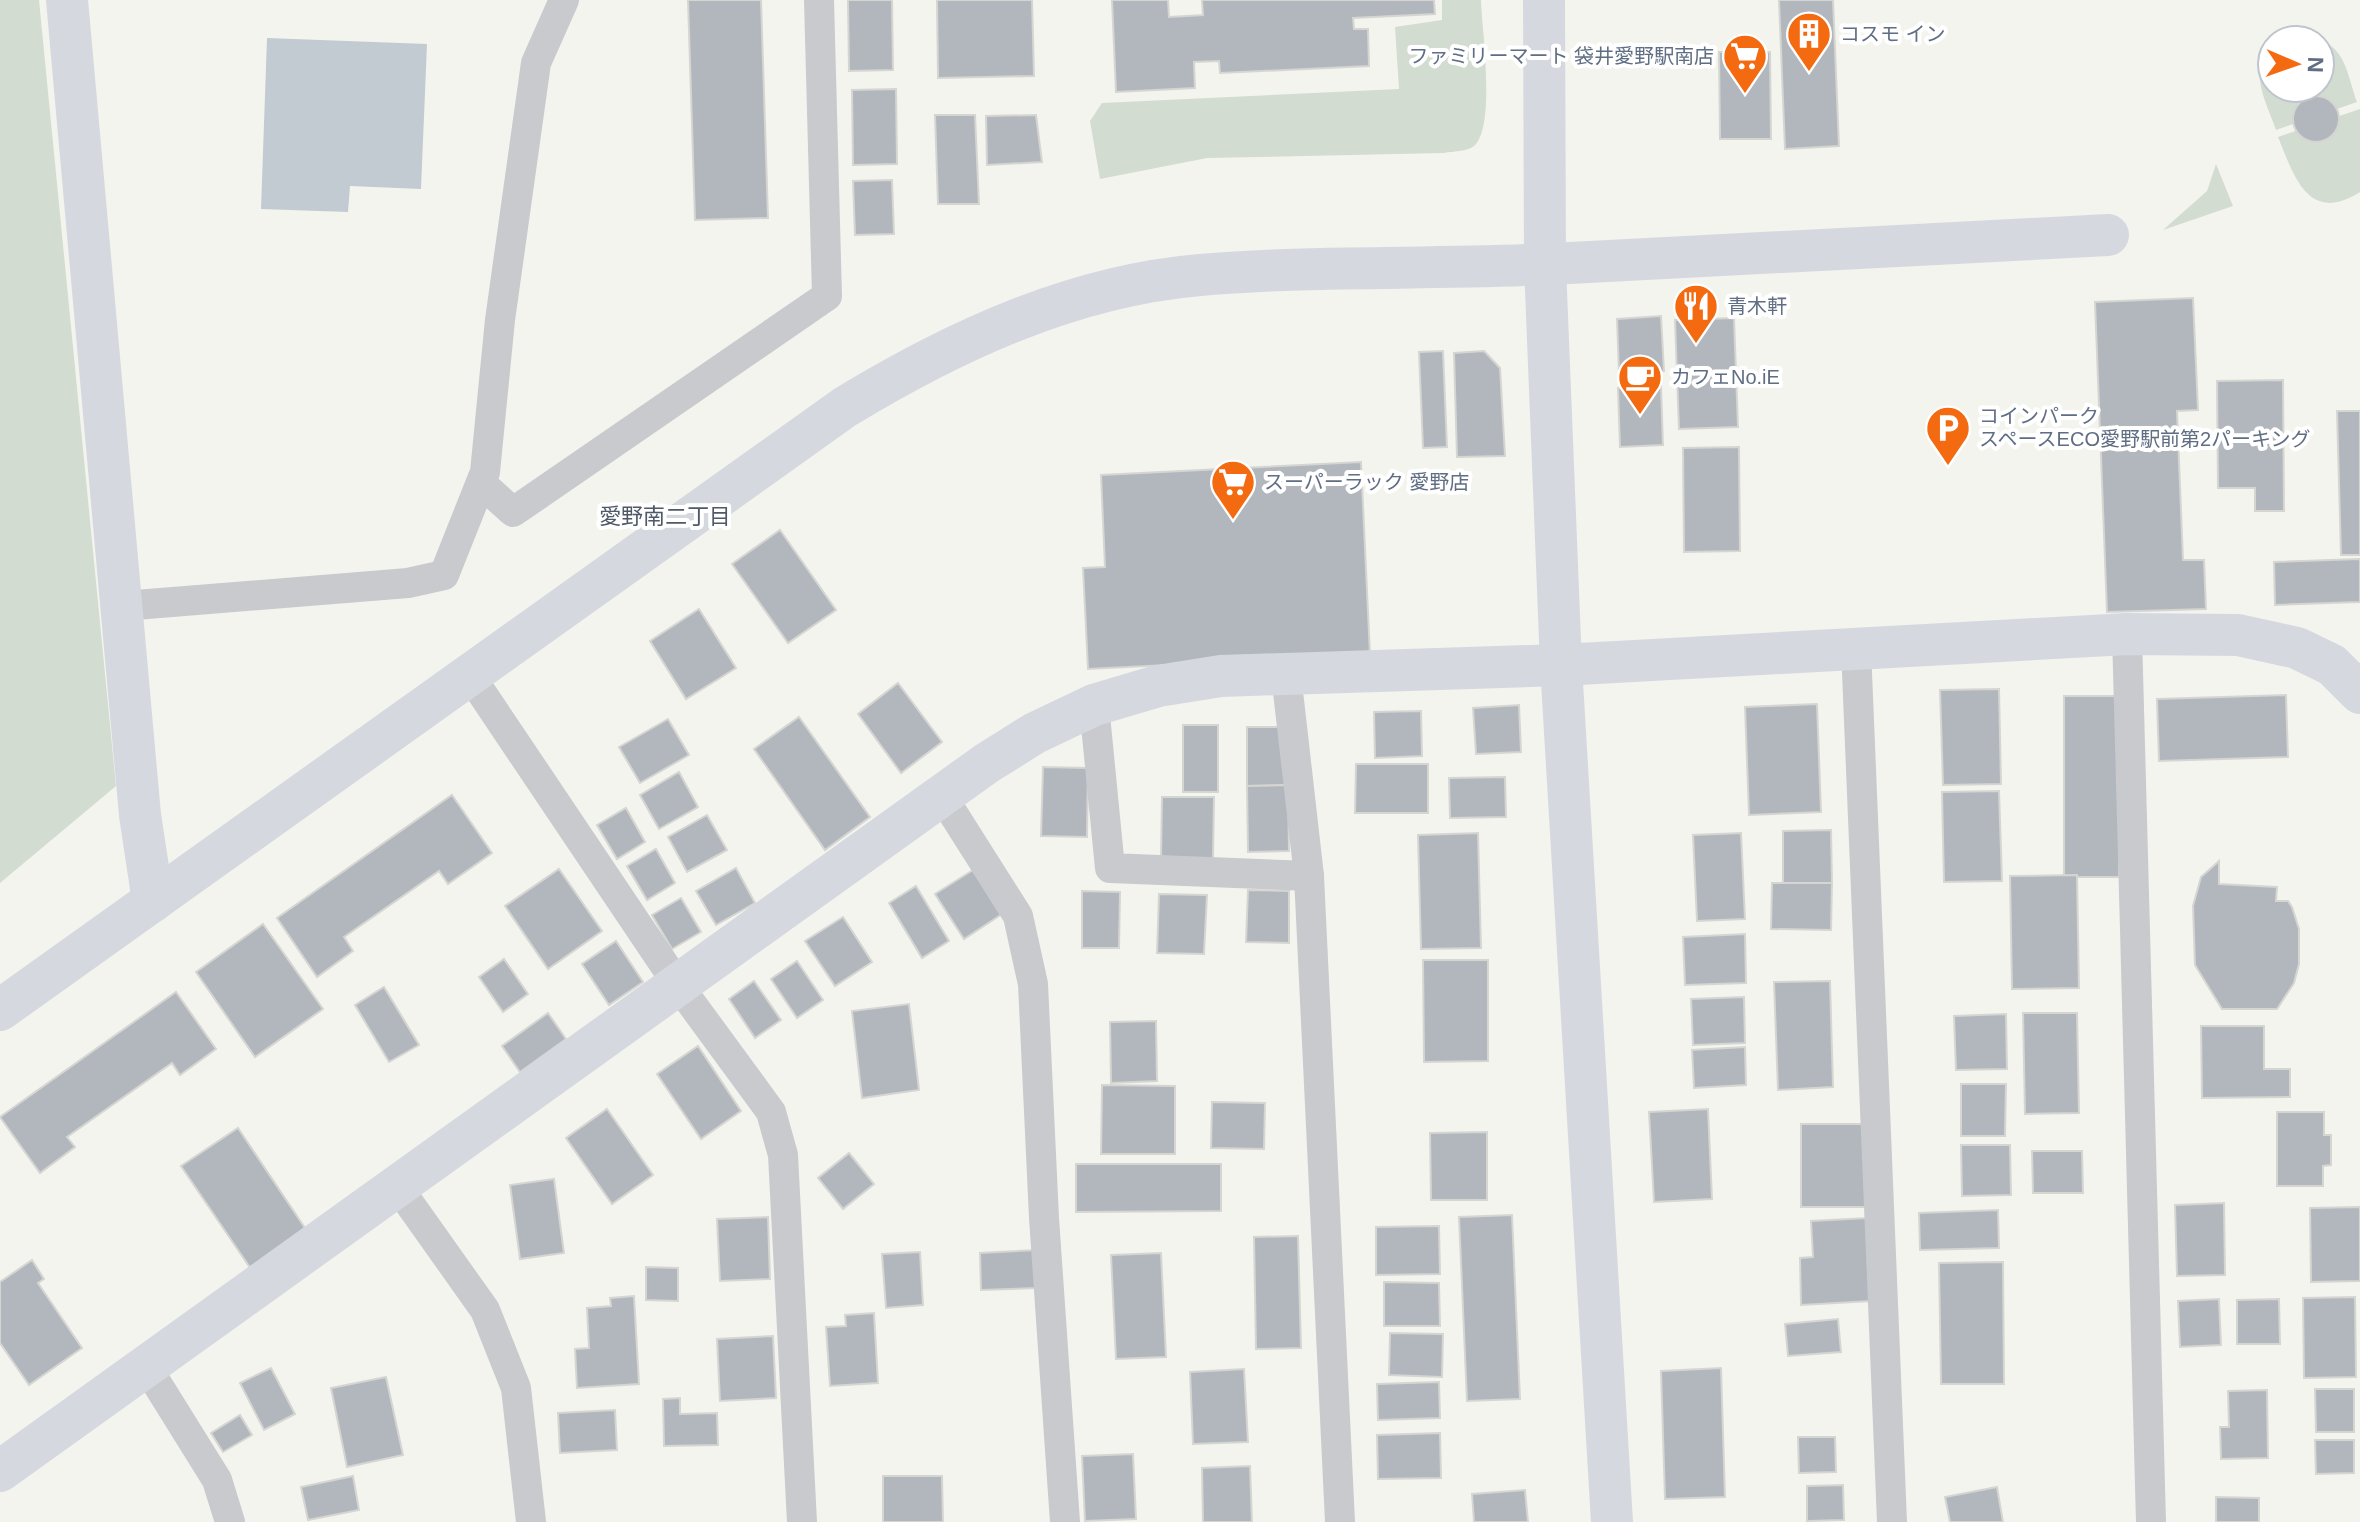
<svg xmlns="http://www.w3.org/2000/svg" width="2360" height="1522" viewBox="0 0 2360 1522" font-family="Helvetica,'Noto Sans JP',sans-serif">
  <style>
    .green { fill: #d3dcd0 }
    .water { fill: #c2cbd1 }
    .building { fill: #b2b7be; stroke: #d5d5d2; stroke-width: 2 }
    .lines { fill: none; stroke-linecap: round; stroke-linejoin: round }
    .street { stroke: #c8cace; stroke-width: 30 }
    .secondary { stroke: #d5d9df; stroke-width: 42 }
    .labels { text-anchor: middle; stroke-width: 8; stroke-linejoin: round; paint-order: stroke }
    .poi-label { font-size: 20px; fill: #606e84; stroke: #fff; text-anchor: start }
    .neighbourhood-label { font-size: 22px; fill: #4f5968; stroke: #fff }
  </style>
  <rect width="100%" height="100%" fill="#f4f4ef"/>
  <g class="green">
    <path d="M0,0H39L116,786L0,883Z"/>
    <path d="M1442,0H1481C1482,30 1496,127 1474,146C1467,152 1453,151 1444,153L1207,158L1100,179L1090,121L1102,103L1399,89L1395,27L1442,20Z"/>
    <path d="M2299,35C2345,41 2344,63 2357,102L2276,130C2267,104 2246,68 2272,45V88H2320V40H2282Z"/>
    <path d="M2360,109V192C2308,225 2294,176 2278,137Z"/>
    <path d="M2216,164L2233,206L2163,230L2207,191Z"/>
  </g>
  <path class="water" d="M267,38L427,44L421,189L350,186L348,212L261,209Z"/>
  <g class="building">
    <path d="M688,0H761L768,218L695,220Z"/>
    <path d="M848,0H892L893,70L849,71Z"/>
    <path d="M937,0H1032L1034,76L938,78Z"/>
    <path d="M1112,0H1168L1169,17L1203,15L1202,0H1434L1435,14L1353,18L1354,29H1368L1369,66L1220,73L1219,61L1194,62L1195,88L1116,92Z"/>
    <path d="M1779,0H1833L1839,146L1785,149Z"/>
    <path d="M1719,52H1770L1771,139H1720Z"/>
    <path d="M896,89L897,164L853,165L852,90Z"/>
    <circle cx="2316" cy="119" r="23"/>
    <path d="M935,115H975L979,204H938Z"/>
    <path d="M1036,115L1042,162L987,165L986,116Z"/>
    <path d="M892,180L894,234L855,235L853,181Z"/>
    <path d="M2193,298L2198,410L2177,411L2183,560H2204L2206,609L2107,612L2095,302Z"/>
    <path d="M1661,316L1664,371L1619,373L1617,319Z"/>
    <path d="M1734,318L1738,427L1679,429L1675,320Z"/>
    <path d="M1443,351L1447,447L1423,448L1419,352Z"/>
    <path d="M1484,351L1500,368L1505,456L1457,457L1454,353Z"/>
    <path d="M2283,380L2284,511H2255V488H2218L2217,381Z"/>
    <path d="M1661,386L1663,445L1620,447L1618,388Z"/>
    <path d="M2337,411H2360V555H2341Z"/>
    <path d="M1739,447L1740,551L1684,552L1683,448Z"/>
    <path d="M1361,462L1370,655L1088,669L1083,568L1105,567L1101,475Z"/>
    <path d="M780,530L836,610L788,643L732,564Z"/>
    <path d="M2360,559V602L2275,605L2274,562Z"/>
    <path d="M699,609L736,668L686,699L650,641Z"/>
    <path d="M898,683L942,742L901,773L858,714Z"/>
    <path d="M1999,689L2001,784L1943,785L1940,690Z"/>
    <path d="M2286,695L2288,757L2159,761L2157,699Z"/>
    <rect x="2064" y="696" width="55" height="181"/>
    <path d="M1817,704L1821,812L1749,815L1745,707Z"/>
    <path d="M1519,705L1521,752L1476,754L1473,708Z"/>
    <path d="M1421,711L1422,756L1375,758L1374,712Z"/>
    <path d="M799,717L870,817L825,850L754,749Z"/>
    <path d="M668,719L689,755L640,783L619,747Z"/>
    <rect x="1183" y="725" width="35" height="67"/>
    <path d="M1247,727H1288V785L1247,786Z"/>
    <path d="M1356,764H1428V813H1355Z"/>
    <path d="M1043,767L1088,768L1087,837L1041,836Z"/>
    <path d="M679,772L698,807L659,829L640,795Z"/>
    <path d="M1505,777L1506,817L1450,818L1449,778Z"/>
    <path d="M1288,785L1289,851L1248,852L1247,786Z"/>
    <path d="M1999,791L2002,881L1944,882L1942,792Z"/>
    <path d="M452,795L492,853L448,884L439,871L344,937L353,951L317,977L277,918Z"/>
    <path d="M1162,797H1214L1213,858H1161Z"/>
    <path d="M626,808L645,842L617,859L597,825Z"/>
    <path d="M707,815L727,850L687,872L668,837Z"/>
    <path d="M1831,830L1832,883L1783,884V831Z"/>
    <path d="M1478,833L1481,948L1421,949L1418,835Z"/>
    <path d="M1741,833L1745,919L1697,921L1693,835Z"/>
    <path d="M656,849L675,883L647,900L627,866Z"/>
    <path d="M2219,861V884L2277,887L2276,901H2288L2292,907L2299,929V964L2294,983L2277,1009H2222L2195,965L2193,906L2201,877Z"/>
    <path d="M736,868L755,903L716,925L696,891Z"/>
    <path d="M559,869L602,931L548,969L505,906Z"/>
    <path d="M973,870L1002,914L964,939L935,894Z"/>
    <path d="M2077,875L2079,988L2012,989L2010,876Z"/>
    <path d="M1772,883H1832L1831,930L1771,929Z"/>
    <path d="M916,886L949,941L922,958L889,903Z"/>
    <path d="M1248,890L1289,891V943L1246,942Z"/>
    <path d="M1082,891L1120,892L1119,948H1082Z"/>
    <path d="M1159,894L1207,895L1204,954L1157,953Z"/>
    <path d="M681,898L701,932L672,949L652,915Z"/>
    <path d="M843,917L872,962L835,986L805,941Z"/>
    <path d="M263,924L323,1009L255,1057L196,972Z"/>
    <path d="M1745,934L1746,983L1685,985L1683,937Z"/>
    <path d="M616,941L643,982L609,1005L582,964Z"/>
    <path d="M504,959L528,994L503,1012L479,977Z"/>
    <path d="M1423,960H1488V1061L1424,1062Z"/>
    <path d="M797,961L823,1000L797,1018L771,979Z"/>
    <path d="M754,981L781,1020L755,1038L729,999Z"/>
    <path d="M1830,981L1833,1087L1778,1090L1774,982Z"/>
    <path d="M384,987L419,1045L389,1062L355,1005Z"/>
    <path d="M176,992L216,1049L180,1075L172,1063L67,1137L75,1147L40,1173L0,1117Z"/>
    <path d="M1744,997L1745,1043L1693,1045L1691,999Z"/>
    <path d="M909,1004L919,1090L862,1098L852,1011Z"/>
    <path d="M548,1013L566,1039L520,1072L502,1046Z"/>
    <path d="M2023,1013H2077L2079,1113L2025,1114Z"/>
    <path d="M2006,1014L2007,1069L1956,1070L1954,1016Z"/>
    <path d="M1156,1021L1157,1081L1111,1083L1110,1022Z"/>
    <path d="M2201,1026H2264V1069H2290V1097L2202,1098Z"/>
    <path d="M698,1046L741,1111L701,1139L657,1074Z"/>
    <path d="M1745,1047L1746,1085L1694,1088L1692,1050Z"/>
    <path d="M1961,1084H2006L2005,1136H1961Z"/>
    <path d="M1102,1085L1175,1086V1154H1101Z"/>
    <path d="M1212,1102L1265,1103L1264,1149L1211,1148Z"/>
    <path d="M607,1109L653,1175L612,1204L566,1138Z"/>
    <path d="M1708,1109L1712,1199L1654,1202L1649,1112Z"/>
    <path d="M2277,1112H2324V1135H2331V1165L2323,1166V1186H2277Z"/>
    <rect x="1801" y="1124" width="65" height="83"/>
    <path d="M238,1128L309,1234L253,1272L181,1166Z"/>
    <path d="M1487,1132V1200H1431L1430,1133Z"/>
    <path d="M1961,1145H2010L2011,1195L1962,1196Z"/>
    <path d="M2032,1151H2082L2083,1193H2033Z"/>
    <path d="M849,1153L874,1184L843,1209L818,1178Z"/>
    <path d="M1076,1164H1221V1211L1076,1212Z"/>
    <path d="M554,1179L564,1253L520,1259L510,1185Z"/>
    <path d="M2224,1203L2225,1275L2177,1276L2175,1205Z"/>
    <path d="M2360,1207V1281L2311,1282L2310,1208Z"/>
    <path d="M1998,1210L1999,1248L1920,1250L1919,1213Z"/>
    <path d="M1512,1215L1520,1399L1467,1401L1459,1217Z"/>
    <path d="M768,1217L770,1279L720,1281L717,1219Z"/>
    <path d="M1868,1218L1871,1301L1801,1305L1800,1258L1813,1257L1811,1221Z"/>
    <path d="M1439,1226L1440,1274L1376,1275V1227Z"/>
    <path d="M1298,1236L1301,1348L1256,1349L1254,1237Z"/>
    <path d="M1036,1250L1037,1288L981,1290L980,1253Z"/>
    <path d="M920,1252L923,1305L886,1308L882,1254Z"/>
    <path d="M1161,1253L1166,1357L1116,1359L1111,1255Z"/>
    <path d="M32,1260L44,1279L38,1283L82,1348L29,1385L0,1343V1282Z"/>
    <path d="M2003,1262L2004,1384H1941L1939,1263Z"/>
    <path d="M646,1267L678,1268V1301L646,1300Z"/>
    <path d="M1384,1282L1439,1283L1440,1326H1384Z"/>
    <path d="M634,1296L639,1384L577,1388L575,1349L589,1348L587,1308L611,1306L610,1298Z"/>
    <path d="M2355,1297L2356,1377L2304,1378L2303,1298Z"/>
    <path d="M2219,1299L2221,1345L2180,1347L2178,1301Z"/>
    <path d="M2279,1299L2280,1344H2237V1300Z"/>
    <path d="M874,1313L878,1383L830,1386L826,1327L846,1326L845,1315Z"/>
    <path d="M1838,1319L1841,1352L1788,1356L1785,1324Z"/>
    <path d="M1390,1333L1443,1334L1442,1377L1389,1375Z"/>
    <path d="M773,1336L776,1398L720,1401L717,1339Z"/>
    <path d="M271,1368L295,1414L264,1430L240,1383Z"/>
    <path d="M1721,1368L1725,1497L1665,1499L1661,1371Z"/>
    <path d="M1244,1369L1248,1442L1193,1444L1190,1372Z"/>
    <path d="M386,1377L403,1455L347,1467L331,1388Z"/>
    <path d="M1439,1382L1440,1418L1378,1420L1377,1384Z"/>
    <path d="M2315,1389H2354V1432H2316Z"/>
    <path d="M2267,1390L2268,1458L2221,1459L2220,1427H2229L2228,1391Z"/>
    <path d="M680,1398V1414L717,1413L718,1445L664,1446L663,1399Z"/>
    <path d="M615,1410L617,1450L560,1453L558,1413Z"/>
    <path d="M240,1415L252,1435L223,1452L211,1433Z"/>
    <path d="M1440,1433L1441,1478L1378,1479L1377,1435Z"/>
    <path d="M1798,1437H1835L1836,1472L1799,1473Z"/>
    <path d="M2315,1440H2354V1473L2316,1474Z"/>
    <path d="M1133,1454L1136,1519L1085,1521L1082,1456Z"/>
    <path d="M1250,1466L1252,1522H1203L1202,1468Z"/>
    <path d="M353,1476L359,1510L308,1520L301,1487Z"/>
    <path d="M883,1476H942L943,1522H883Z"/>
    <path d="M1843,1485L1844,1520L1807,1521V1486Z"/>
    <path d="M1997,1487L2003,1522H1950L1945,1497Z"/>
    <path d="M1525,1490L1528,1522H1474L1472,1494Z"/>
    <path d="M2216,1497L2259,1498V1522H2216Z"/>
  </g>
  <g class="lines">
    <g class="street">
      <path d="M481,483L513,512L827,296L819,0"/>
      <path d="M123,606L408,583L444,575L485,472L500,320L536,63L564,0"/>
      <path d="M2127,634L2151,1522"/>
      <path d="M1856,648L1892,1522"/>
      <path d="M469,674L678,985L771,1112L783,1155L802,1522"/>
      <path d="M1286,674L1309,876L1340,1522"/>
      <path d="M1094,705L1110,868L1309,876"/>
      <path d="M942,796L1018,916L1033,984L1044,1218L1065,1522"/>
      <path d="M397,1186L485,1310L516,1388L531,1522"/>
      <path d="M146,1366L217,1480L230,1522"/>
    </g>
    <g class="secondary">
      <path d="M67,0L140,815L153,901"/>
      <path d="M1544,0L1545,265L1561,665L1612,1522"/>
      <path d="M0,1010L845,407C954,341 1072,286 1200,275C1316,265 1434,270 1551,264C1736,255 1922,245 2108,235"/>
      <path d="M0,1471L987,763L1035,733L1094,705L1158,686L1221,676L1561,665L2127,634L2238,635L2297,648L2332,665L2360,693"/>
    </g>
  </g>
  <defs>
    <g id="building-pin" transform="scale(2.3)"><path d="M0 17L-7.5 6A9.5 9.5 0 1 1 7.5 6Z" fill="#f46a10" stroke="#fff"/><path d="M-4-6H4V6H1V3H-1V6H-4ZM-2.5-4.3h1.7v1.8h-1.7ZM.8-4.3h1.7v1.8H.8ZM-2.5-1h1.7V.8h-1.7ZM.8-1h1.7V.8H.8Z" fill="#fff"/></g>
    <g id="supermarket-pin" transform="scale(2.3)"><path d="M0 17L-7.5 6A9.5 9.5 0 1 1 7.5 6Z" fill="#f46a10" stroke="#fff"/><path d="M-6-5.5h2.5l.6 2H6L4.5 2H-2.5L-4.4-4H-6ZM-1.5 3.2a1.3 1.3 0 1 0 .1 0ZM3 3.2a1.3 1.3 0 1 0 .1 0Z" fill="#fff"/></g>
    <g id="restaurant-pin" transform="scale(2.3)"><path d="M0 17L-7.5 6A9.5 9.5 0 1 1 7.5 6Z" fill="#f46a10" stroke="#fff"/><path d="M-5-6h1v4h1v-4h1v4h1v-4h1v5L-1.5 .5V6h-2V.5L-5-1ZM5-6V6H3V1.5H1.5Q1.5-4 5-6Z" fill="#fff"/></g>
    <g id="cafe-pin" transform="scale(2.3)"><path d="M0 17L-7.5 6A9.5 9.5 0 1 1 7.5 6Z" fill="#f46a10" stroke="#fff"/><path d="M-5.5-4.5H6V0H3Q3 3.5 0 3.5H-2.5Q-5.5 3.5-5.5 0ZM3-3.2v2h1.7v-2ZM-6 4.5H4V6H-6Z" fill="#fff"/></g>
    <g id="parking-pin" transform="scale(2.3)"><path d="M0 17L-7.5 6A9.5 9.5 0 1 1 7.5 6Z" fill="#f46a10" stroke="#fff"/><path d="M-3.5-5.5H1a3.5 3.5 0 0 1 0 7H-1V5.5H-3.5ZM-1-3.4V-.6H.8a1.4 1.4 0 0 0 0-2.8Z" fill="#fff"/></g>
  </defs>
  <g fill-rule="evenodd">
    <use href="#building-pin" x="1809" y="34"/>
    <use href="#supermarket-pin" x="1745" y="56"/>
    <use href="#restaurant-pin" x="1696" y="306"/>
    <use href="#cafe-pin" x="1640" y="377"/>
    <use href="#parking-pin" x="1948" y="428"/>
    <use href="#supermarket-pin" x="1233" y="482"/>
  </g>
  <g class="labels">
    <g class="poi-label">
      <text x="1840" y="41">コスモ イン</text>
      <text x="1714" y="63" text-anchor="end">ファミリーマート 袋井愛野駅南店</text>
      <text x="1727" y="313">青木軒</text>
      <text x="1671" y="384">カフェNo.iE</text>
      <text x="1979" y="423">コインパーク<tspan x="1979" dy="23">スペースECO愛野駅前第2パーキング</tspan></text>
      <text x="1264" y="489">スーパーラック 愛野店</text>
    </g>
    <g class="neighbourhood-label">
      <text x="665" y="524">愛野南二丁目</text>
    </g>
  </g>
  <g transform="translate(2296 64) rotate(92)"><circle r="38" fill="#ffffff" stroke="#bfc5ce" stroke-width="2"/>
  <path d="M0-6L14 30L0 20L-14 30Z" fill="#f46a10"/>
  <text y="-12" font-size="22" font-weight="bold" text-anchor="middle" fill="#606e84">N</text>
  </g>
</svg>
